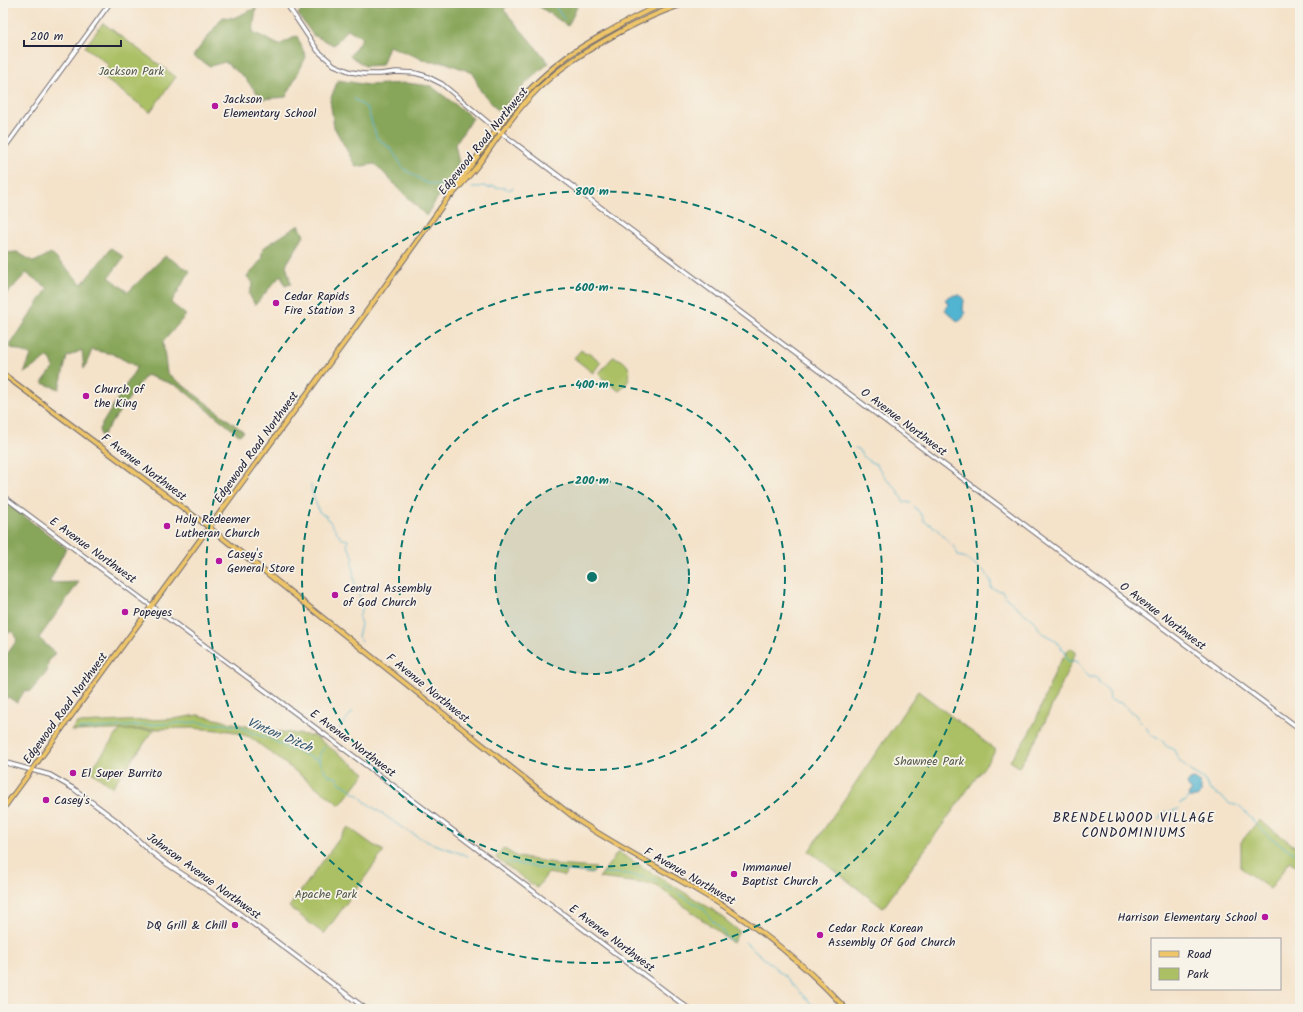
<svg xmlns="http://www.w3.org/2000/svg" width="1303" height="1012" viewBox="0 0 1303 1012" font-family="Kalam,sans-serif">
  <style>
    .green { fill: #abc065; stroke: #667150 }
    .forest { fill: #88a65a; stroke: #55644a }
    .water { fill: #51b4d0; stroke: #3a6b86 }
    .lines { fill: none; stroke-linecap: round; stroke-linejoin: round }
    .stream { stroke: #51b4d0; stroke-width: 1 }
    .minor-casing { stroke: #6c656d; stroke-width: 5.5 }
    .major-casing { stroke: #6c656d; stroke-width: 6 }
    .minor { stroke: #fff; stroke-width: 3.5 }
    .major { stroke: #eec569; stroke-width: 4 }
    .ring { fill: none; stroke: #0f766e; stroke-width: 2; stroke-dasharray: 7 5 }
    .poi-dot { fill: #b5179e; stroke: #f7f3e8; stroke-width: 1.5 }
    .labels { text-anchor: middle; stroke-width: 3.5; stroke-linejoin: round; paint-order: stroke }
    .park-label { font-size: 12px; fill: #52594a; stroke: #f7f3e8 }
    .poi-label { font-size: 12px; fill: #22223b; stroke: #f7f3e8; text-anchor: start }
    .street-label { font-size: 12px; fill: #22223b; stroke: #f7f3e8 }
    .water-label { font-size: 13px; font-style: italic; fill: #32556f; stroke: #f7f3e8 }
    .neighbourhood-label { font-size: 13px; letter-spacing: 1px; fill: #22223b; stroke: #f7f3e8 }
    .centre { fill: #0f766e; stroke: #f7f3e8; stroke-width: 2 }
    .ring-label { font-size: 12px; text-anchor: middle; font-weight: bold; fill: #0f766e; stroke: #f7f3e8; stroke-width: 3.5; stroke-linejoin: round; paint-order: stroke }
  </style>
  <rect width="100%" height="100%" fill="#f7f3e8"/>
  <filter id="ink" filterUnits="userSpaceOnUse"><feTurbulence type="fractalNoise" baseFrequency=".025" numOctaves="2"/><feDisplacementMap in="SourceGraphic" scale="8" xChannelSelector="R" yChannelSelector="G"/><feConvolveMatrix kernelMatrix="1 2 1 2 8 2 1 2 1" color-interpolation-filters="sRGB"/></filter>
  <filter id="wash" filterUnits="userSpaceOnUse"><feTurbulence type="fractalNoise" baseFrequency=".012" numOctaves="4" result="noise"/><feDisplacementMap in="SourceGraphic" scale="16" xChannelSelector="R" yChannelSelector="G"/><feGaussianBlur stdDeviation="0.9" result="paint"/><feColorMatrix in="noise" values="0 0 0 0 0 0 0 0 0 0 0 0 0 0 0 0 0 1.4 0 .05"/><feComposite in="paint" operator="in"/></filter>
  <g filter="url(#wash)">
    <rect width="100%" height="100%" fill="#f4e2c9"/>
    <g class="green">
      <path d="M103,23L176,77L150,112L101,76L109,65L85,47Z"/>
      <path d="M581,350L586,354L588,352L601,362L593,373L574,358Z"/>
      <path d="M613,357C633,361 635,380 619,391L600,376L599,373Z"/>
      <path d="M1070,648L1076,652L1039,735L1019,767L1010,761L1028,735L1035,722L1057,667Z"/>
      <path d="M918,691L996,750L883,908L809,851Z"/>
      <path d="M198,715L259,729L314,736L365,773L340,805L250,737L231,731L191,728L71,731L77,723L173,719Z"/>
      <path d="M120,730H154L112,787L90,771Z"/>
      <path d="M1259,820L1300,850V869L1290,861L1270,889L1241,868V842Z"/>
      <path d="M348,827L373,845L384,851L324,934L289,907Z"/>
      <path d="M503,848L517,857L555,863L554,865L596,868L592,874L568,870L564,876L548,873L537,888L496,858Z"/>
      <path d="M618,852L713,910L739,931L733,943L656,885L599,878Z"/>
    </g>
    <g class="forest">
      <path d="M307,3H508L504,10L549,63L528,81L499,112L480,90L473,73L444,62H430L389,46L382,65L365,66L350,56L362,38L348,29L334,45L313,35L298,14Z"/>
      <path d="M534,3H575L578,5L568,26Z"/>
      <path d="M256,8L253,32L279,45L297,36L306,57L286,97L262,99L243,76L225,62L210,66L193,56L223,17L233,18Z"/>
      <path d="M338,80L368,85L406,83L431,86L473,118L455,144L459,164L426,216L375,164L356,167L334,127L330,100Z"/>
      <path d="M299,225L304,236L286,265L291,284L285,286L281,275L255,305L249,294L253,283L247,277L261,260L263,248Z"/>
      <path d="M111,248L124,257L109,277L128,292L165,256L190,271L171,303L186,315L163,342L167,373L244,432L239,435L178,386L146,375L101,437L99,429L137,367L113,354L92,350L84,369L82,350L67,357L59,389L42,383L54,367L49,357L24,373L31,355L9,347L48,288L26,273L8,293L3,291V253L17,252L34,262L51,253L82,284Z"/>
      <path d="M3,500L66,548L49,583L79,582L39,638L55,653L48,662L47,672L30,692L25,690L17,703L8,697L3,701V660L17,640L12,631L3,636Z"/>
    </g>
    <g class="water">
      <path d="M960,295L964,300L963,310L965,313L963,318L960,321L956,320L945,310L949,304L945,300C948,295 955,295 960,295Z"/>
      <path d="M1194,779L1199,782L1201,787V793L1197,797H1189L1188,794L1192,791L1188,786L1187,784L1190,780Z"/>
    </g>
    <g class="lines">
      <g class="stream">
        <path d="M553,3L564,19"/>
        <path d="M354,99L367,108L377,138L391,149L404,169L426,183L443,186"/>
        <path d="M472,188L484,186L489,188L493,186C498,189 505,186 509,190L513,188"/>
        <path d="M855,448L859,449L862,455L871,462L876,464L887,480L895,487L904,502L911,503"/>
        <path d="M311,485L312,492L319,512L326,516L339,535C341,541 343,538 348,540L347,545L354,558L352,562L355,586L363,604V607L361,611L359,618L361,624L358,637L362,641"/>
        <path d="M914,506L923,517L924,521L936,528L941,534L954,547L959,556L966,558L985,572L991,581V588L1003,592L1005,597L1010,601L1023,612L1034,621L1042,633L1055,640L1062,649L1065,650V654L1068,661H1077L1089,677H1094L1098,679L1099,683L1109,692L1110,700L1124,704L1129,710L1134,713L1141,723"/>
        <path d="M1146,727L1150,734L1161,739L1166,746L1174,750L1179,760L1190,771L1204,779L1210,790L1222,797L1230,804L1236,805L1241,808L1268,836L1300,857"/>
        <path d="M78,729L197,722L209,724H224L240,727L255,734L269,738L290,750H294L320,761C324,770 326,776 337,778L340,783L351,789L353,792L360,796L364,801L404,829L428,842L468,856"/>
        <path d="M334,735L353,711"/>
        <path d="M320,761C317,754 323,750 326,745"/>
        <path d="M1180,804L1181,802H1185L1189,797"/>
        <path d="M1159,820L1161,815L1165,811L1166,812L1179,809"/>
        <path d="M507,862L553,870L593,873"/>
        <path d="M603,873L627,874L656,880L704,909L711,919L720,928L727,938L730,940H733"/>
        <path d="M745,942L787,978L809,1002L820,1009"/>
      </g>
    </g>
  </g>
  <g filter="url(#ink)">
    <g class="lines">
      <g class="minor-casing">
        <g id="minor">
          <path d="M286,3L318,51L334,65L351,72L364,74H380L396,72L415,73L426,76L442,84L496,129L644,240L1097,579L1300,729"/>
          <path d="M3,150L110,3"/>
          <path d="M3,496L398,789L689,1009"/>
          <path d="M3,762L50,775L74,789L117,821L150,851L164,862L216,896L366,1009"/>
        </g>
      </g>
      <g class="major-casing">
        <g id="major">
          <path d="M452,195C461,185 470,175 478,165C495,142 510,118 530,97C555,70 585,51 618,33C640,21 663,10 687,3"/>
          <path d="M3,374L210,528L576,819C625,852 678,877 728,909C771,937 811,971 846,1009"/>
          <path d="M3,809L347,339L510,111C527,91 546,72 568,56C582,46 597,38 613,29C630,19 649,9 668,3"/>
        </g>
      </g>
      <use href="#minor" class="minor"/>
      <use href="#major" class="major"/>
    </g>
  </g>
  <circle cx="592" cy="577" r="97" fill="#0f766e" fill-opacity=".12"/>
  <g class="ring">
    <circle cx="592" cy="577" r="97"/>
    <circle cx="592" cy="577" r="193"/>
    <circle cx="592" cy="577" r="290"/>
    <circle cx="592" cy="577" r="386"/>
  </g>
  <g class="poi-dot">
    <circle cx="215" cy="106" r="4"/>
    <circle cx="276" cy="303" r="4"/>
    <circle cx="86" cy="396" r="4"/>
    <circle cx="167" cy="526" r="4"/>
    <circle cx="219" cy="561" r="4"/>
    <circle cx="335" cy="595" r="4"/>
    <circle cx="125" cy="612" r="4"/>
    <circle cx="73" cy="773" r="4"/>
    <circle cx="46" cy="800" r="4"/>
    <circle cx="734" cy="874" r="4"/>
    <circle cx="1265" cy="917" r="4"/>
    <circle cx="235" cy="925" r="4"/>
    <circle cx="820" cy="935" r="4"/>
  </g>
  <g class="labels">
    <g class="park-label">
      <text x="131" y="75">Jackson Park</text>
      <text x="929" y="765">Shawnee Park</text>
      <text x="326" y="898">Apache Park</text>
    </g>
    <g class="poi-label">
      <text x="223" y="103">Jackson<tspan x="223" dy="14">Elementary School</tspan></text>
      <text x="284" y="300">Cedar Rapids<tspan x="284" dy="14">Fire Station 3</tspan></text>
      <text x="94" y="393">Church of<tspan x="94" dy="14">the King</tspan></text>
      <text x="175" y="523">Holy Redeemer<tspan x="175" dy="14">Lutheran Church</tspan></text>
      <text x="227" y="558">Casey's<tspan x="227" dy="14">General Store</tspan></text>
      <text x="343" y="592">Central Assembly<tspan x="343" dy="14">of God Church</tspan></text>
      <text x="133" y="616">Popeyes</text>
      <text x="81" y="777">El Super Burrito</text>
      <text x="54" y="804">Casey's</text>
      <text x="742" y="871">Immanuel<tspan x="742" dy="14">Baptist Church</tspan></text>
      <text x="1257" y="921" text-anchor="end">Harrison Elementary School</text>
      <text x="227" y="929" text-anchor="end">DQ Grill &amp; Chill</text>
      <text x="828" y="932">Cedar Rock Korean<tspan x="828" dy="14">Assembly Of God Church</tspan></text>
    </g>
    <g class="street-label">
      <text transform="translate(483 141) rotate(-51)" y="4">Edgewood Road Northwest</text>
      <text transform="translate(904 422) rotate(37)" y="4">O Avenue Northwest</text>
      <text transform="translate(256 447) rotate(-54)" y="4">Edgewood Road Northwest</text>
      <text transform="translate(144 467) rotate(37)" y="4">F Avenue Northwest</text>
      <text transform="translate(93 550) rotate(36)" y="4">E Avenue Northwest</text>
      <text transform="translate(1163 616) rotate(37)" y="4">O Avenue Northwest</text>
      <text transform="translate(428 688) rotate(39)" y="4">F Avenue Northwest</text>
      <text transform="translate(65 708) rotate(-54)" y="4">Edgewood Road Northwest</text>
      <text transform="translate(353 743) rotate(37)" y="4">E Avenue Northwest</text>
      <text transform="translate(204 876) rotate(36)" y="4">Johnson Avenue Northwest</text>
      <text transform="translate(690 876) rotate(30)" y="4">F Avenue Northwest</text>
      <text transform="translate(612 938) rotate(37)" y="4">E Avenue Northwest</text>
    </g>
    <g class="water-label">
      <text transform="translate(280 734) rotate(23)" y="5">Vinton Ditch</text>
    </g>
    <g class="neighbourhood-label">
      <text x="1134" y="822">BRENDELWOOD VILLAGE<tspan x="1134" dy="15">CONDOMINIUMS</tspan></text>
    </g>
  </g>
  <circle cx="592" cy="577" r="6" class="centre"/>
  <g class="ring-label">
    <text x="592" y="195">800 m</text>
    <text x="592" y="291">600 m</text>
    <text x="592" y="388">400 m</text>
    <text x="592" y="484">200 m</text>
  </g>
  <rect width="1303" height="1012" fill="none" stroke="#f7f3e8" stroke-width="16"/>
  <rect x="1151" y="938" width="130" height="52" fill="#f7f3e8" stroke="#a29fa3"/>
  <rect x="1159" y="951" width="20" height="6" fill="#eec569" stroke="#a29fa3"/>
  <text x="1187" y="958" font-size="12" fill="#22223b">Road</text>
  <rect x="1159" y="968" width="20" height="12" fill="#abc065" stroke="#a29fa3"/>
  <text x="1187" y="978" font-size="12" fill="#22223b">Park</text>
  <path d="M24 40v6h97v-6" fill="none" stroke="#22223b" stroke-width="2"/>
  <text x="30" y="40" font-size="12" fill="#22223b" stroke="#f7f3e8" stroke-width="3" paint-order="stroke">200 m</text>
</svg>
